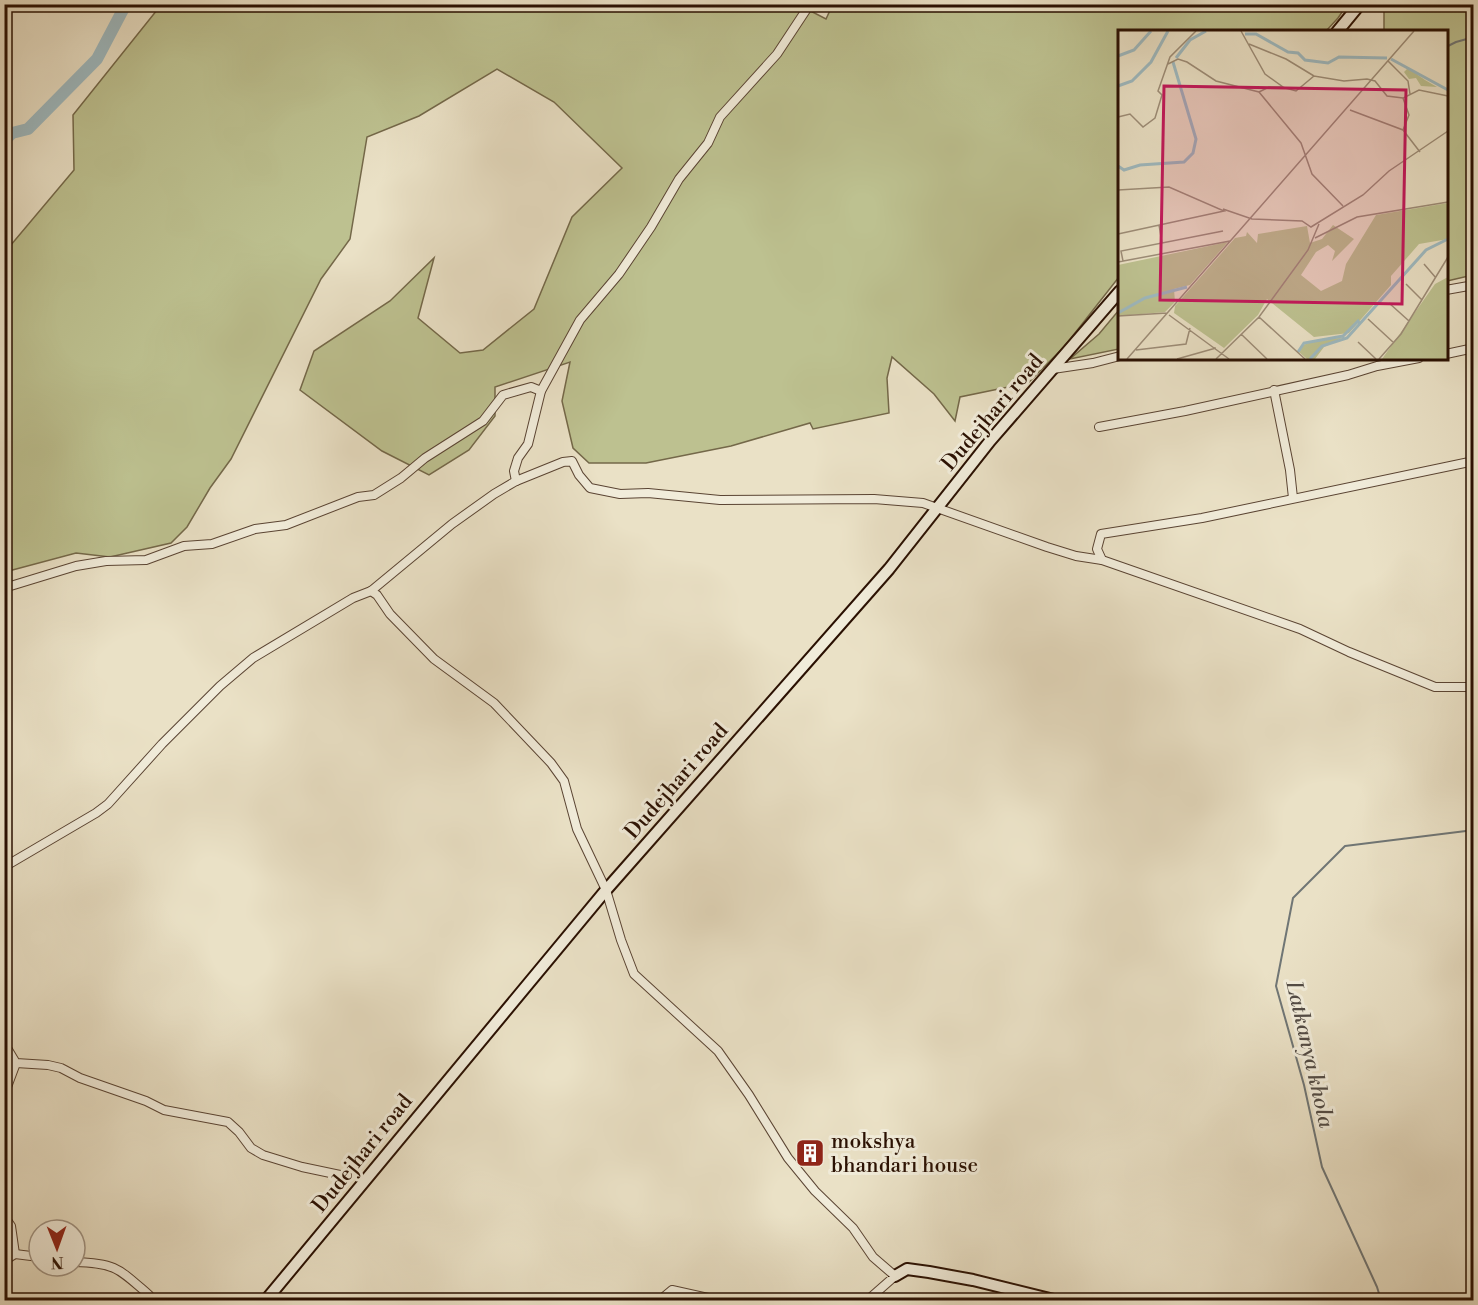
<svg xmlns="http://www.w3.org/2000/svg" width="1478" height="1305" viewBox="0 0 1478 1305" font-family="'Libre Bodoni',serif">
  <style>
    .green { fill: #bdc190; stroke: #746849; stroke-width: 1.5 }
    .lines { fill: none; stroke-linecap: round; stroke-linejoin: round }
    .stream { stroke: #707675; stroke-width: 2 }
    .river { stroke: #9ebac1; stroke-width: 12 }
    .street-casing { stroke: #5a4433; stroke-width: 10 }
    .secondary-casing { stroke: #2a1002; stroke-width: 14 }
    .street { stroke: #f1ecda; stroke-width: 8 }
    .secondary { stroke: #f1ecda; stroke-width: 10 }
    .labels { text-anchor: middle; stroke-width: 6; stroke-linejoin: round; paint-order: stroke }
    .street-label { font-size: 21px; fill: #2a1002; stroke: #f1ecda }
    .poi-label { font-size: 21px; fill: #2a1002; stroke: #f1ecda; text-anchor: start }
    .water-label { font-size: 22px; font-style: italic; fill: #534c45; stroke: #f1ecda }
    .inset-river { fill: none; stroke: #9ebac1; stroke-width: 3 }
    .inset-road { fill: none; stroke: #9d8d78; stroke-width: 1.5 }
    .view { fill: #c2185b; fill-opacity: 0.15; stroke: #c2185b; stroke-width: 3 }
    .inset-edge { fill: none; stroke: #2a1002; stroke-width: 3 }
  </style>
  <rect width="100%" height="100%" fill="#eae1c6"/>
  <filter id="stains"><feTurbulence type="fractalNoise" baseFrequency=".00333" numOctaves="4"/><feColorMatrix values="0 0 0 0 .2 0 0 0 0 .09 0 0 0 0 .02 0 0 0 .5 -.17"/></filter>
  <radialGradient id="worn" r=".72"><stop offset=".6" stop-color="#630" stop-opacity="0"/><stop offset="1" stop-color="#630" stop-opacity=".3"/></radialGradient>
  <g class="green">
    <path d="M797,4L826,19L833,4L1347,5L1338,18L1326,31L1120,32L1119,277L1064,347L1028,383L960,397L955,421L934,394L892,357L887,378L889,413L813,429L810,423L731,446L646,463H589L573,448L562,401L570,362L495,387V416L469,450L429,475L382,451L300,390L314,351L390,301L434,258L418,318L460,353L483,350L534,309L572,217L622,168L554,102L497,69L419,116L367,137L350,239L321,279L231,459L210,488L187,527L171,543L110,557L76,553L5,572V252L74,170L73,115L161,5Z"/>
    <path d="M1384,5H1473V275L1447,281L1446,32L1384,31Z"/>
    <path d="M1119,310V349L1070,359L1099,334Z"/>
  </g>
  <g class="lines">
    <g class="stream">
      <path d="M1446,47L1456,42L1474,37"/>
      <path d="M1381,1300L1377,1287L1322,1167L1304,1085L1276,986L1293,898L1345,846L1474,830"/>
    </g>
    <path class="river" d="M4,141L12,133L28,129L97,59L126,4"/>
    <g class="street-casing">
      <g id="street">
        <path d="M1446,290L1474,285"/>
        <path d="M1470,349L1474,363"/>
        <path d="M1446,354L1474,348"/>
        <path d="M1053,369L1093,363L1120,356"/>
        <path d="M1274,390L1290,470L1293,498"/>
        <path d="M1099,427L1185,411L1348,375L1377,366L1419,358"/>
        <path d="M1474,461L1202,518L1101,534L1097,549L1102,560L1300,629L1349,652L1435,687H1474"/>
        <path d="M516,481L514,471L518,458L528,444L541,391L580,320L619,274L651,227L679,179L708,143L720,117L777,54L810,4"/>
        <path d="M4,588L76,566L106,561L146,560L184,546L212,544L255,529L286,525L358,497L374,495L401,478L425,458L483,421L503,395L531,387L541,391"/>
        <path d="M371,591L377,595L390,614L434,659L494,703L551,763L564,781L577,829L606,890L621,940L634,974L718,1051L749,1095L788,1158L815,1191L853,1228L873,1257L895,1276L870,1298L864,1300"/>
        <path d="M4,867L96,813L108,804L162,744L220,686L253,658L353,598L371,591L452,524L494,494L516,481L563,462L572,461L579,475L590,488L620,494L648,493L720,500L874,499L923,503L1047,547L1076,556L1102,560"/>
        <path d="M4,1043L16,1063L48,1065L61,1068L80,1078L146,1101L164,1110L228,1122L239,1132L251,1148L263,1155L302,1167L340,1175"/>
        <path d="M4,1095L16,1063"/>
        <path d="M4,1216L11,1226L15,1254L4,1261"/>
        <path d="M15,1254L39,1257"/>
        <path d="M75,1262C116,1263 119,1269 149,1295L153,1300"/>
        <path d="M660,1300L672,1290L717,1300"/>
      </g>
    </g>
    <g class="secondary-casing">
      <g id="secondary">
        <path d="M1337,32L1360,4"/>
        <path d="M895,1276L907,1269L929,1272L973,1280L1054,1300"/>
        <path d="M266,1300L606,890L889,569L990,441L1120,291"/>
      </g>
    </g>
    <use href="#street" class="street"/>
    <use href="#secondary" class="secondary"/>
  </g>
  <defs>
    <g id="building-square" transform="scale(1.5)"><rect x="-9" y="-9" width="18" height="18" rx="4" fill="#8f2418" stroke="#f1ecda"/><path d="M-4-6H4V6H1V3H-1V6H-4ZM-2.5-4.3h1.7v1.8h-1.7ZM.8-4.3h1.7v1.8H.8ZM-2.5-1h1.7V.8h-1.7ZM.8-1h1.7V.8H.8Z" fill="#fff"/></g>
  </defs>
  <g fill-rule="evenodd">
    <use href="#building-square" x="810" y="1153"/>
  </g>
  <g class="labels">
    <g class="street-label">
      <text transform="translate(992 412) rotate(-50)" y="7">Dudejhari road</text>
      <text transform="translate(676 781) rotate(-49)" y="7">Dudejhari road</text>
      <text transform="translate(362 1153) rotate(-51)" y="7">Dudejhari road</text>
    </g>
    <g class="poi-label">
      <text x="831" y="1148">mokshya<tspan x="831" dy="24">bhandari house</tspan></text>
    </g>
    <g class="water-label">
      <text transform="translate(1311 1054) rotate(77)" y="8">Latkanya khola</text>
    </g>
  </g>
  <g transform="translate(1118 30)">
    <rect width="330" height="330" fill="#eae1c6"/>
    <path d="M290,38L307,50L319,57L303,56L298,48L291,49L286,42ZM330,173V209L301,214L273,246V255L231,303L196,307L149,269L140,285L106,318L56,283L57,276L117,208L128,206L129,202L139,213L140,204L189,196L192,213L204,209L215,195L236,209L214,231L217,221L210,215L198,222L183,245L203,261L224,251L228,234L258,185ZM110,212L72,255L56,259L57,272L47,282L0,286V235ZM330,247V329H264L317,254ZM224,308L206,317L197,329H189L181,322L185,315L202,309Z" fill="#bdc190"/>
    <path class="inset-river" d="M127,4H138L170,22L180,23L187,30L210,33L221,27L269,28M0,26L16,20L33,1M58,28L72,10L88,1M273,29L330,60M0,56L14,51L33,32L50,1M0,136L6,140L22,135L66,132L75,123L78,109L55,32M0,283L27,268L69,257M180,322L186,313L225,306L240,291L242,294M192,329L204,316L229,308L308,220L330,209"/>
    <path class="inset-road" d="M123,1L147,44L165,57H151L141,62M131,14L168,29L196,46M270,31L290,51L292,64M50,34L60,29L69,32L98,51L141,62M164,57L178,61L196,46L226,51L249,49L257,51L269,66L285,68M141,62L183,113L194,144L225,176M232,80L285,100L302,122M0,87L12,84L25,97L37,88L44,65L40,61L52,27L78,1M285,100L291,85L285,68L301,60L330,66M0,160L51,157L106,181L0,204M105,179L134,189L184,191L193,197L245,165L271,141L330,101M41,195L44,213M197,208L239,187L330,172M5,231L3,221L105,201M0,232L112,211M306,234L318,248M288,254L304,270M271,273L291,291M51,285L111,329M0,286L49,283M141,287L187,329M250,289L276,313M123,304L149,329M240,312L258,329M18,320L68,314L72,298M9,329L296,1M59,329L98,318M98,329L141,287L190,220L201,194M261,329L283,304L330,227"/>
    <path class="view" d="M46,56L288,60L284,274L42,270Z"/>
    <rect width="330" height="330" class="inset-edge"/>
  </g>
  <rect width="1478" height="1305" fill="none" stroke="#eae1c6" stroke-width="24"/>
  <rect x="6" y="6" width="1466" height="1293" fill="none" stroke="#2a1002" stroke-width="3"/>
  <rect x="12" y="12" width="1454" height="1281" fill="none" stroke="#2a1002" stroke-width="1.5"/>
  <g transform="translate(57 1248) rotate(179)"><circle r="28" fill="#f1ecda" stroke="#a19484" stroke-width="1.5"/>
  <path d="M0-4.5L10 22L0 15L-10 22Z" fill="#8f2418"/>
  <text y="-9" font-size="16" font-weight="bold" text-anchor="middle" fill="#2a1002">N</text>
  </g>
  <rect width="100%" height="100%" filter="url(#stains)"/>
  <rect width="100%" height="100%" fill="url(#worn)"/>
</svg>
